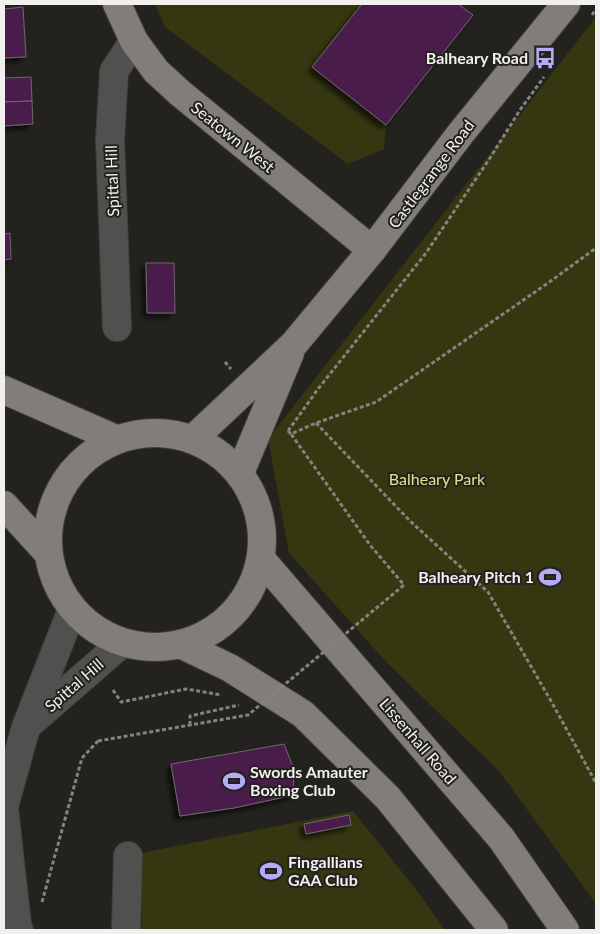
<svg xmlns="http://www.w3.org/2000/svg" width="600" height="934" viewBox="0 0 600 934" font-family="Lato,sans-serif">
  <style>
    .green { fill: #353711 }
    .building { fill: #481f4b; stroke: #6c696c; filter: url(#shadow) }
    .lines { fill: none; stroke-linecap: round; stroke-linejoin: round }
    .minor-casing { stroke: #403f3c; stroke-width: 30 }
    .major-casing { stroke: #403f3c; stroke-width: 30 }
    .path { stroke: #848380; stroke-width: 3; stroke-dasharray: 4 2.5; stroke-linecap: butt }
    .minor { stroke: #51504f; stroke-width: 28 }
    .major { stroke: #807d7b; stroke-width: 28 }
    .path-bridge { stroke: #848380; stroke-width: 3; stroke-dasharray: 4 2.5; stroke-linecap: butt }
    .labels { text-anchor: middle; stroke-width: 4; stroke-linejoin: round; paint-order: stroke }
    .poi-label { font-size: 16px; font-weight: bold; fill: #f1f0ee; stroke: #23221f; text-anchor: end }
    .street-label { font-size: 16px; fill: #f1f0ee; stroke: #23221f }
    .park-label { font-size: 16px; fill: #e0e584; stroke: #23221f }
  </style>
  <defs>
    <filter id="shadow"><feDropShadow dx="-4.5" dy="4.5" stdDeviation="2.5" flood-color="#0009"/></filter>
  </defs>
  <rect width="100%" height="100%" fill="#23221f"/>
  <g class="green">
    <path d="M155,4H362L312,67L386,125L384,149L348,164L165,27Z"/>
    <path d="M596,17V904L499,771L387,663L289,553L268,439Z"/>
    <path d="M353,811L415,888L445,930H142L141,853Z"/>
  </g>
  <g class="building">
    <path d="M362,4H458L473,15L386,125L312,67Z"/>
    <path d="M23,7L26,57L4,58V9Z"/>
    <path d="M31,77L32,101L4,102V78Z"/>
    <path d="M32,101L33,124L4,126V102Z"/>
    <path d="M10,233L11,259L4,260V234Z"/>
    <path d="M146,263H174L175,313H147Z"/>
    <path d="M284,744L293,767L294,795L234,808L180,816L171,764Z"/>
    <path d="M349,815L351,825L306,834L304,824Z"/>
  </g>
  <g class="lines">
    <g class="minor-casing">
      <g id="minor">
        <path d="M117,327L110,140L114,71L134,41"/>
        <path d="M29,724L122,643"/>
        <path d="M4,806L26,727L72,610"/>
        <path d="M4,809L17,925L19,930"/>
        <path d="M126,930L128,856"/>
      </g>
    </g>
    <g class="major-casing">
      <g id="major">
        <path d="M117,4L134,41L156,71L180,93L372,250"/>
        <path d="M4,390L116,439"/>
        <circle cx="155" cy="540" r="107"/>
        <path d="M193,439L294,344L372,250L461,133L566,4"/>
        <path d="M240,473L290,353"/>
        <path d="M4,505L48,553"/>
        <path d="M261,559L501,838L565,930"/>
        <path d="M180,644L230,668L303,714L388,798L494,930"/>
      </g>
    </g>
    <g class="path">
      <path d="M592,15L596,9"/>
      <path d="M225,362L231,369"/>
      <path d="M316,423L410,521L488,592L551,701L596,783"/>
      <path d="M288,431L318,389L426,253L490,158L520,110L544,77"/>
      <path d="M288,431L291,434L316,423L376,402L548,283L596,248"/>
      <path d="M113,690L121,702L186,689L222,695"/>
      <path d="M190,725V716L239,705"/>
      <path d="M42,902L82,758L98,741"/>
    </g>
    <use href="#minor" class="minor"/>
    <use href="#major" class="major"/>
    <path class="path-bridge" d="M98,741L248,715L404,585L370,545L291,434"/>
  </g>
  <defs>
    <g id="bus-bare" transform="scale(1.725)"><path d="M-5-6H5V4H4V6H2V4H-2V6H-4V4H-5ZM-3.5-4V0h7V-4ZM-3.5 1.2v1.5H-2V1.2ZM2 1.2v1.5H3.5V1.2Z" fill="#b7abf8" stroke="#23221f" stroke-width="2.5" paint-order="stroke"/></g>
    <g id="stadium-bare" transform="scale(1.725)"><path d="M0-5a6.5 5 0 1 0 0 10a6.5 5 0 1 0 0-10ZM-3.5-1.8h7v3.6h-7Z" fill="#b7abf8" stroke="#23221f" stroke-width="2.5" paint-order="stroke"/></g>
  </defs>
  <g fill-rule="evenodd">
    <use href="#bus-bare" x="545" y="58"/>
    <use href="#stadium-bare" x="550" y="577"/>
    <use href="#stadium-bare" x="234" y="781"/>
    <use href="#stadium-bare" x="271" y="871"/>
  </g>
  <g class="labels">
    <g class="poi-label">
      <text x="528" y="64">Balheary Road</text>
      <text x="534" y="583">Balheary Pitch 1</text>
      <text x="250" y="778" text-anchor="start">Swords Amauter<tspan x="250" dy="18">Boxing Club</tspan></text>
      <text x="288" y="868" text-anchor="start">Fingallians<tspan x="288" dy="18">GAA Club</tspan></text>
    </g>
    <g class="street-label">
      <text transform="translate(233 137) rotate(39)" y="6">Seatown West</text>
      <text transform="translate(431 174) rotate(-53)" y="6">Castlegrange Road</text>
      <text transform="translate(112 181) rotate(-92)" y="6">Spittal Hill</text>
      <text transform="translate(74 685) rotate(-41)" y="6">Spittal Hill</text>
      <text transform="translate(418 741) rotate(49)" y="6">Lissenhall Road</text>
    </g>
    <g class="park-label">
      <text x="437" y="485">Balheary Park</text>
    </g>
  </g>
  <rect width="600" height="934" fill="none" stroke="#f1f0ee" stroke-width="10"/>
</svg>
